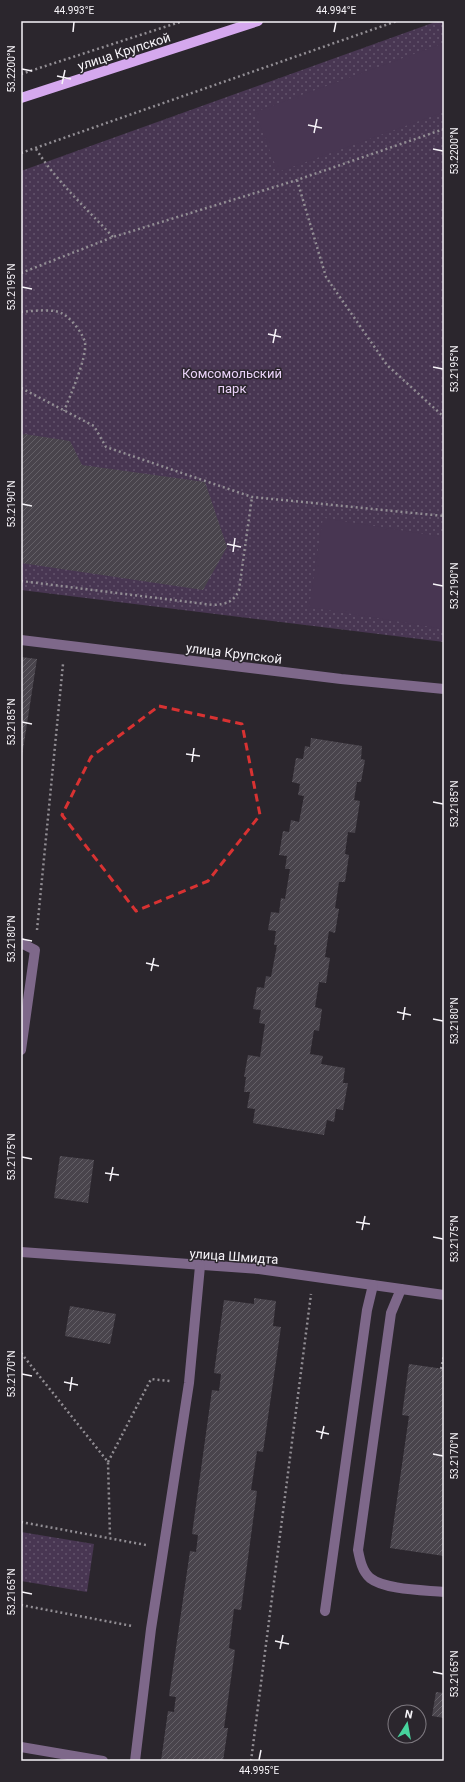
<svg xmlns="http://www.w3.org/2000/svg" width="465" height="1782" viewBox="0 0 465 1782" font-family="Roboto,sans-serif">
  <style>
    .grass { fill: url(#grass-dots) }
    .garden { fill: #483652 }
    .building { fill: url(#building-hatch) }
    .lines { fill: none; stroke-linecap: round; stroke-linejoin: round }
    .path { stroke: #928e94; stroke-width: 2.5; stroke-dasharray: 2 3; stroke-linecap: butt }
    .minor { stroke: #7e688a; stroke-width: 10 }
    .major { stroke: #d5a8ee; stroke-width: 10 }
    .marked { fill: none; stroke: #d83232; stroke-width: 3; stroke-dasharray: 8 5; stroke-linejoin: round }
    .ticks { fill: none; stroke: #f7f4f9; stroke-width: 1.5 }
    .labels { text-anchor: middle; stroke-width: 3; stroke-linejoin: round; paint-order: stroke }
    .street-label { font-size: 13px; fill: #f7f4f9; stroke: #2b262d }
    .park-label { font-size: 13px; fill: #ead2f8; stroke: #2b262d }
    .neatline { fill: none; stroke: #f7f4f9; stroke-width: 1.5 }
    .ticks-label { font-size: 10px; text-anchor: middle; fill: #f7f4f9 }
  </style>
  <defs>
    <pattern id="grass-dots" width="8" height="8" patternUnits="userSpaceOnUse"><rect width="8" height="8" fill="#483652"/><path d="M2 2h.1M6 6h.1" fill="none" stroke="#63546c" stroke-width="1.8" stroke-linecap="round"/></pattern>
    <pattern id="building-hatch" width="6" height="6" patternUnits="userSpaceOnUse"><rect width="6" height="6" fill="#49444c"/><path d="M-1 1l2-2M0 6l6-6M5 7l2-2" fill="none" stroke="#646067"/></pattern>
  </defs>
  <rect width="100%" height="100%" fill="#2b262d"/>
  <g class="grass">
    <path d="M438,21H444V642L21,590V171Z"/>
    <path d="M21,1532L94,1544L87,1592L21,1581Z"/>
  </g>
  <g class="garden">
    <path d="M444,43V112L278,172L255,112Z"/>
    <path d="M323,518L444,537V629L309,607Z"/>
  </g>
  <g class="building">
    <path d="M24,434L70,441L82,465L205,482L227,547L203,590L21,563V437Z"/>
    <path d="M21,657L37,659L22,756H21Z"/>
    <path d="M311,738L362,746L361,759L365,760L361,782H357L354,800L360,801L355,833L348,832L345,854L349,855L345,882H339L335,908L339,909L335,933L329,931L325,957L330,958L326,983L319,982L315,1007L322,1009L319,1031L314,1030L310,1054L323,1056L321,1064L345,1068L343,1083H348L343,1110L336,1109L334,1122L327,1120L324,1135L253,1123L255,1109L247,1108L250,1092H244L246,1077H244L248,1055L260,1057L265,1024L259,1023L261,1010L253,1009L257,987L264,988L266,976L271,977L277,945H274L276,931L268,930L271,912L279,913L281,898L285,899L290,869H285L287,856L279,855L283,831L289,832L291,820L299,822L304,796L298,795L300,784L292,782L296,758L303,759L305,746L310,747Z"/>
    <path d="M60,1156L94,1160L88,1203L54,1198Z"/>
    <path d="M254,1298L276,1301L273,1326L281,1327L263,1452L257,1451L251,1490L257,1491L241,1610L234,1609L229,1648L235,1650L224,1728H228L223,1761H161L168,1711L174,1712L175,1703L176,1697L169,1696L190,1551L196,1552L198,1535L192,1534L212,1390L219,1391L220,1383L221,1374L214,1373L224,1300L254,1304Z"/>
    <path d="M70,1306L116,1314L110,1344L65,1336Z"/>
    <path d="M409,1364L444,1369V1556L390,1548L409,1416L402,1415Z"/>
    <path d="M436,1692L444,1693V1718L432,1716Z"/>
  </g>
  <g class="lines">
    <g class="path">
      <path d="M21,74L183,21"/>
      <path d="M36,149C57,182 87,209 113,237"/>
      <path d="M21,153L397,21"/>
      <path d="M297,180L326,277L387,365L444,417"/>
      <path d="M21,273L113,237L297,180L444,129"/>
      <path d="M21,312C32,311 54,308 63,314C71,318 84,335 85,343C87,358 70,396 64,411"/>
      <path d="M21,388L94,426L106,447L252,497L444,516"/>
      <path d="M21,581L213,605C226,604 233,603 239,590L252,497"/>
      <path d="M37,930L63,664"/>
      <path d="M21,1353L108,1462L110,1537"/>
      <path d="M441,1369L444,1355"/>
      <path d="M108,1462L151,1379L170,1381"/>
      <path d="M21,1522L146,1545"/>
      <path d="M21,1605L132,1626"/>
      <path d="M251,1761L311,1294"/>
    </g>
    <g class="minor">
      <path d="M21,640L341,679L444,689"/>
      <path d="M21,943L35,950L21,1050"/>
      <path d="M21,1252L259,1269L444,1295"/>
      <path d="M401,1289L391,1313L358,1550C360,1560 362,1571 370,1578C385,1590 425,1590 444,1592"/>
      <path d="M325,1611L367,1310L373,1285"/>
      <path d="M21,1747L103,1761"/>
      <path d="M135,1761L151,1629L189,1383L200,1266"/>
    </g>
    <path class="major" d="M21,98L258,21"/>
  </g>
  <path class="marked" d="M159,706L242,724L260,815L208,881L136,911L62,815L91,757Z"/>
  <path class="ticks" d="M73,32L74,22M334,32L336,22M22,69L32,71M57,76L71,79M62,84L65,70M308,125L322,128M314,133L317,119M433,149L443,151M22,287L32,289M268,334L281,337M273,343L276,329M433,367L443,369M22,504L32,506M227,544L241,547M233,552L235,538M433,584L443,586M22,722L32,724M186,754L200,756M192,762L194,748M433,802L443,804M22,939L32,941M146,963L159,966M151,971L154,958M397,1012L411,1015M433,1019L443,1021M403,1020L405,1007M22,1157L32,1159M105,1173L119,1175M110,1181L113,1167M356,1222L370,1224M362,1230L365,1216M433,1237L443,1239M22,1374L32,1376M64,1382L78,1385M70,1391L72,1377M316,1431L329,1434M321,1439L324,1426M433,1454L443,1456M22,1592L32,1594M275,1641L289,1644M280,1649L283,1635M433,1672L443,1674M259,1760L261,1750"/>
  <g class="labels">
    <g class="street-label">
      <text transform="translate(124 51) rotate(-18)" y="5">улица Крупской</text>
      <text transform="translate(234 653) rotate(7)" y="5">улица Крупской</text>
      <text transform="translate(234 1256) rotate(4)" y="5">улица Шмидта</text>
    </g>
    <g class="park-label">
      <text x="232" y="378">Комсомольский<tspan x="232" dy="15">парк</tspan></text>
    </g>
  </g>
  <rect width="465" height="1782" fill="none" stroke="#2b262d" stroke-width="44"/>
  <g transform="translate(407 1724) rotate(11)"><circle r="19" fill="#2b262d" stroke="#7d787f"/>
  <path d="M0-3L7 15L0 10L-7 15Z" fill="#47d49d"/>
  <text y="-6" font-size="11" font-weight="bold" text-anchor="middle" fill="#f7f4f9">N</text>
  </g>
  <rect x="22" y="22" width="421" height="1738" class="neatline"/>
  <g class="ticks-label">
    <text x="74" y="14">44.993°E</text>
    <text x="336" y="14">44.994°E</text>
    <text transform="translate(11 69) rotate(-90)" y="4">53.2200°N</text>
    <text transform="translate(454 151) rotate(-90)" y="4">53.2200°N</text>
    <text transform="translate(11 287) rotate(-90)" y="4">53.2195°N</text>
    <text transform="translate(454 369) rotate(-90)" y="4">53.2195°N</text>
    <text transform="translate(11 504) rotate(-90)" y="4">53.2190°N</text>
    <text transform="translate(454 586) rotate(-90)" y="4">53.2190°N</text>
    <text transform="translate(11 722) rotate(-90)" y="4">53.2185°N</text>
    <text transform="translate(454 804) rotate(-90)" y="4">53.2185°N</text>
    <text transform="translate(11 939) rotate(-90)" y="4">53.2180°N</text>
    <text transform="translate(454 1021) rotate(-90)" y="4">53.2180°N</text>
    <text transform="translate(11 1157) rotate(-90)" y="4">53.2175°N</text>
    <text transform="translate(454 1239) rotate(-90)" y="4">53.2175°N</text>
    <text transform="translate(11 1374) rotate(-90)" y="4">53.2170°N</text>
    <text transform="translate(454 1456) rotate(-90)" y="4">53.2170°N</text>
    <text transform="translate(11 1592) rotate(-90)" y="4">53.2165°N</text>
    <text transform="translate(454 1674) rotate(-90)" y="4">53.2165°N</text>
    <text x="259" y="1774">44.995°E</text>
  </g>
</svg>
